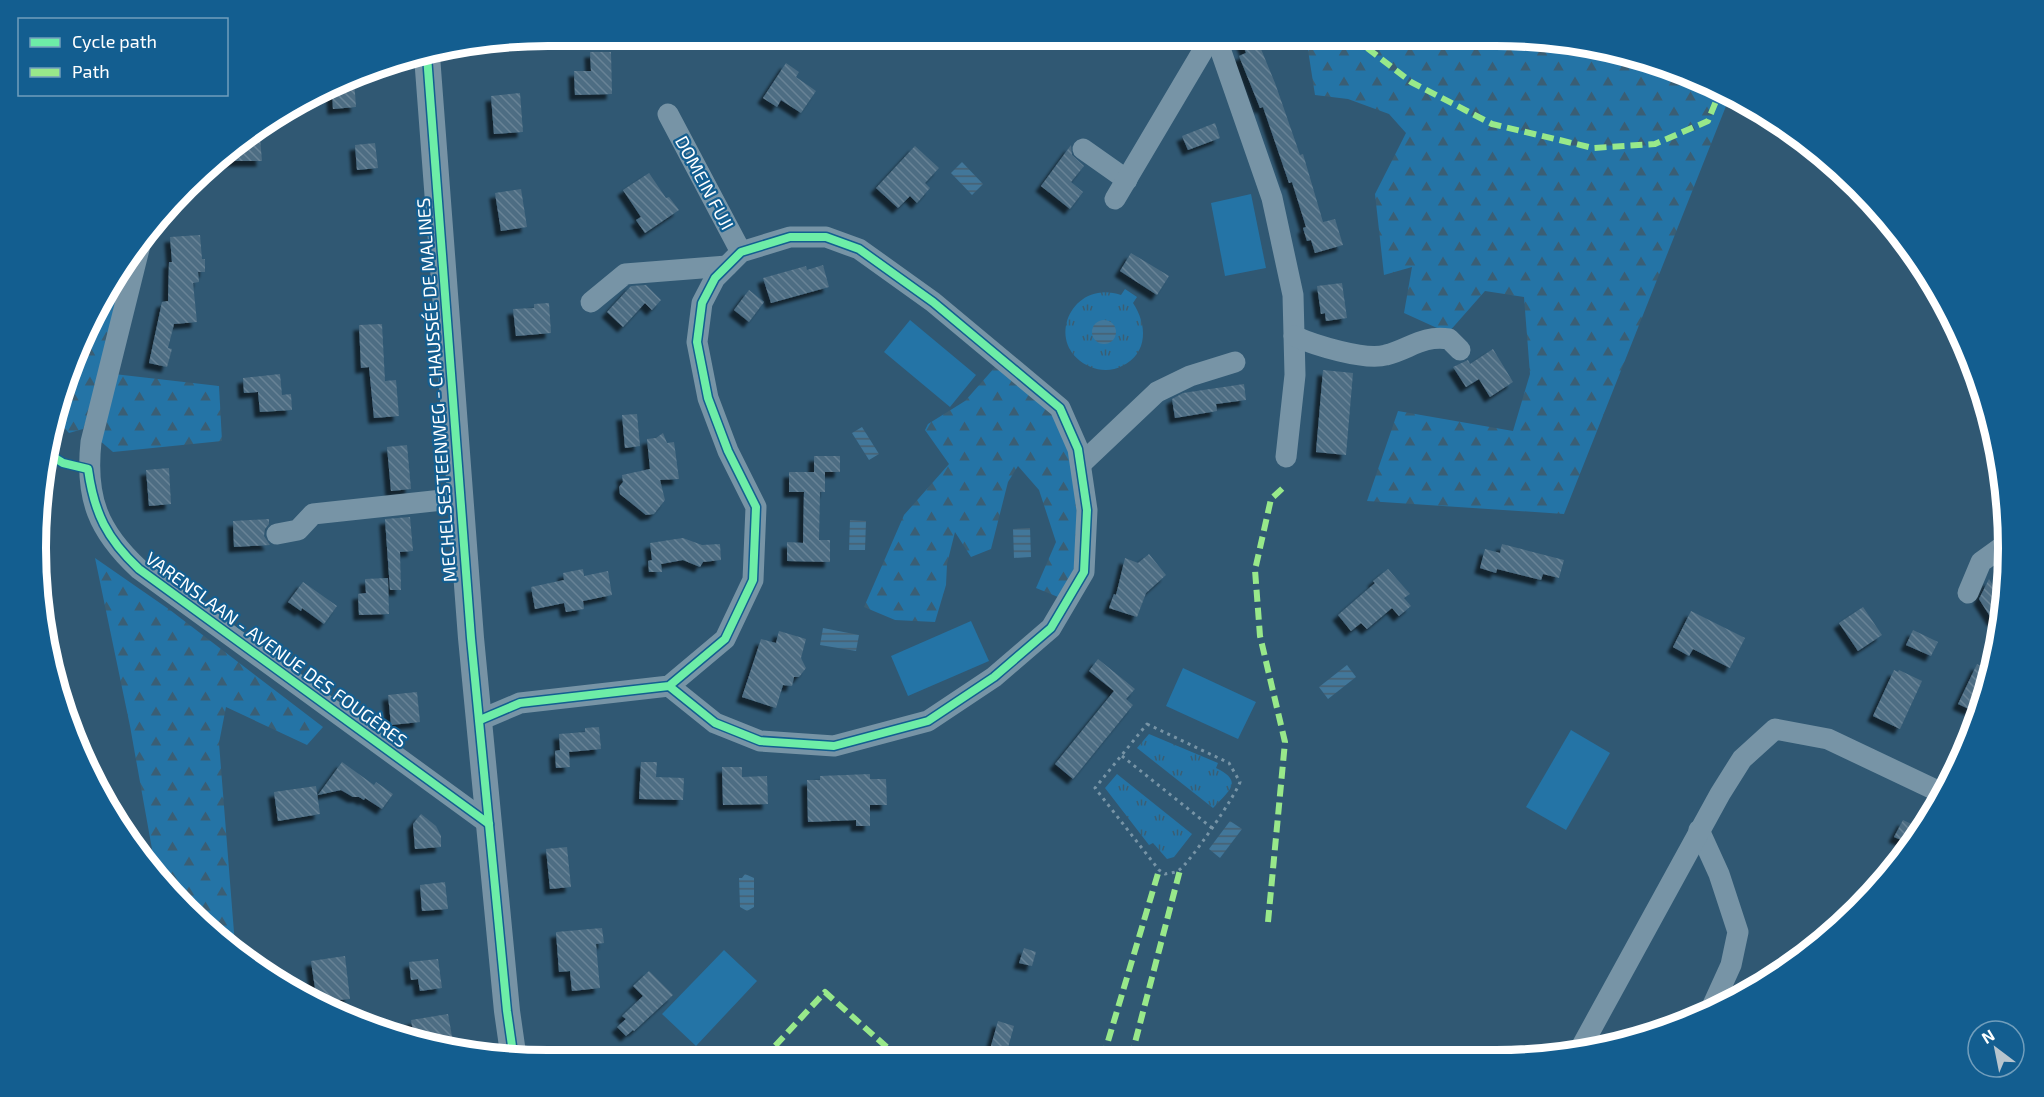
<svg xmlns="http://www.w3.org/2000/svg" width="2044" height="1097" viewBox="0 0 2044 1097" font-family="'Exo 2',sans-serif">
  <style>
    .grass { fill: url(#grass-tufts) }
    .forest { fill: url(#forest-firs) }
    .pitch { fill: #2474a6 }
    .water { fill: url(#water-rules) }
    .building { fill: url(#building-back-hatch); filter: url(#shadow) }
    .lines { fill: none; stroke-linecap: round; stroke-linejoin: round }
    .path { stroke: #7794a6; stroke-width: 3; stroke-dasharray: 3 4.5; stroke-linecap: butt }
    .minor { stroke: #7794a6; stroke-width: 21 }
    .major { stroke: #7793a5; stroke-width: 26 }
    .quiet { stroke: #98e88a; stroke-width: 6; stroke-dasharray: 12 6; stroke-linecap: butt }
    .cycleway-casing { stroke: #135e90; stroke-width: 11 }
    .cycleway { stroke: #6deda7; stroke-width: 8 }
    .labels { text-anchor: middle; stroke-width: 4.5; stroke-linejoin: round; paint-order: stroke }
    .street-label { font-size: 18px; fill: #fff; stroke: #135e90 }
    .rim { fill: none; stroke: #fff; stroke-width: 8 }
  </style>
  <defs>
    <pattern id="grass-tufts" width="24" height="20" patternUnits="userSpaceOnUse" patternTransform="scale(1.5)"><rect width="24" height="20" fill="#2474a6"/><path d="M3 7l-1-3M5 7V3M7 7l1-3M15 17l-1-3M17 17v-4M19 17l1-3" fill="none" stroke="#3a5e74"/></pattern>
    <pattern id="forest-firs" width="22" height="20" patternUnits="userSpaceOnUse" patternTransform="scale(1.5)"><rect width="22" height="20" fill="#2474a6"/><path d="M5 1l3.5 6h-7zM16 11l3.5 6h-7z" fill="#3a5e74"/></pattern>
    <pattern id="water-rules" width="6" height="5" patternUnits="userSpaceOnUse" patternTransform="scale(1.5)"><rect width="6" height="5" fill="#42779a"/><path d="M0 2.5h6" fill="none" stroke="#485f6f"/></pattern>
    <pattern id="building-back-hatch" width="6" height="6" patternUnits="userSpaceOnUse" patternTransform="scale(1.5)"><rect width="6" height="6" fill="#4d6d83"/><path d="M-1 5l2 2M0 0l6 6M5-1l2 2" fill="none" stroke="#688396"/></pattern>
    <filter id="shadow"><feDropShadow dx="-5.5" dy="5.5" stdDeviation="1.5" flood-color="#0009"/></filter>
  </defs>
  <rect width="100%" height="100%" fill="#305873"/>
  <g class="grass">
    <path d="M1125,289L1137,297L1133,303C1147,324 1149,353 1122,366C1113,371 1100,371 1091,367C1042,347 1070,278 1121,295Z"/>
    <path d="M1149,734L1218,763L1216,768C1245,782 1228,791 1213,808L1137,748Z"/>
    <path d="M1117,774L1192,834L1174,857L1167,859L1153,843L1149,845L1105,788Z"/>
  </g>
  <g class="forest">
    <path d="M1306,37H1529L1628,54L1730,96L1564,514L1367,501L1398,411L1513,431L1530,374L1524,297L1485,291L1448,333L1404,313L1412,267L1384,275L1375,194L1406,133L1389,114L1348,99L1315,95Z"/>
    <path d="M126,260L88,416L83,429L69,433L60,423L56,409L122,264Z"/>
    <path d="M996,366L1057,412L1076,457L1077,532L1073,578L1058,597L1036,588L1056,542L1039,490L1018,466L1008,482L991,549L971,557L955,532L947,564L946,585L935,622L895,620L864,607L904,515L949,464L925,430L928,424L965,401Z"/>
    <path d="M114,374L219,386L222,441L113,452L99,440Z"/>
    <path d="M95,558L170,610L323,727L307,745L226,707L219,743L235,945L163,887L157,877L130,726Z"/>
  </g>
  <g class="pitch">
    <path d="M1251,194L1266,268L1225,276L1211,203Z"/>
    <path d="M910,320L976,375L950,407L884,352Z"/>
    <path d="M971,621L989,661L908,696L891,656Z"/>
    <path d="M1183,668L1256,702L1238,739L1166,706Z"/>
    <path d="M1571,730L1610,753L1566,830L1526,807Z"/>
    <path d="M724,950L757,981L696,1046L662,1014Z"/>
  </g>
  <g class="water">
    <path d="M962,162L983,184L972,195L951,173Z"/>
    <circle cx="1104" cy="332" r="12"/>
    <path d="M862,427L879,454L869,460L852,433Z"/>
    <path d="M850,520L866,521L865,550H849Z"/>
    <path d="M1030,528L1031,557L1014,558L1013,529Z"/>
    <path d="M823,628L859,635L856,651L820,645Z"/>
    <path d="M1347,665L1356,677L1328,699L1319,687Z"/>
    <path d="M1230,821L1242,829L1220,858L1209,849Z"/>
    <path d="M745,874L754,878V907L747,911L740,907L739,878H742Z"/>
  </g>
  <g class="building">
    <path d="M1240,37H1256L1275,83L1300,155L1303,154L1323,222L1335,219L1343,245L1315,253L1311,240L1307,241L1303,228L1306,227L1292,182L1289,183L1263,107L1260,108L1239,56L1246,53Z"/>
    <path d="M590,52H611L612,94L575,95L574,71H591Z"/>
    <path d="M786,63L799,72L796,77L816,91L801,113L781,100L777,107L763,98Z"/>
    <path d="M354,79L356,107L333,109L332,91Z"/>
    <path d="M520,93L523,132L494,134L491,96Z"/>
    <path d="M1215,123L1220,138L1188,150L1182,136Z"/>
    <path d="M260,138L262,161H218L236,142L244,138Z"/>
    <path d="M375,143L378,168L357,170L355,145Z"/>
    <path d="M1071,145L1072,155L1084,166L1071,182L1083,192L1070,209L1041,186Z"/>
    <path d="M915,146L939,168L925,183L930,188L917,203L910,196L898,208L876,188Z"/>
    <path d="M649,173L666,198L669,197L679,210L645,233L636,220L641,217L623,190Z"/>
    <path d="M521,189L527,227L501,231L495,193Z"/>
    <path d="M200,235L202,259H205V272H198L199,282L193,283L197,322L174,324L168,348L172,349L167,367L149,363L162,302L168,301L169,262H172L170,237Z"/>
    <path d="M1131,253L1169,276L1157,295L1120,271Z"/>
    <path d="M823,265L829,287L771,303L763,278L806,266L807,270Z"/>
    <path d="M1342,283L1347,318L1326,321L1325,313L1321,314L1317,286Z"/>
    <path d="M646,285L661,300L652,310L645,303L623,327L607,312L631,286Z"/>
    <path d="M749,290L764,302L749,322L734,310Z"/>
    <path d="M549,303L551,333L516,336L513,309L534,308V304Z"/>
    <path d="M382,324L385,381L396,380L399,416L374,418L369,367L361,368L359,325Z"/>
    <path d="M1493,349L1513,382L1490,397L1479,379L1466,387L1453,367L1468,360L1470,364Z"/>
    <path d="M1323,370L1353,373L1346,455L1316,452Z"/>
    <path d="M280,374L282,395L291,394L292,410L260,412L258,392L244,393L243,378Z"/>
    <path d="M1244,384L1246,400L1216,404L1217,411L1175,418L1172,399L1183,393Z"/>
    <path d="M637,414L640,446L625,448L622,415Z"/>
    <path d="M663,433L667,443L674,442L679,479L660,480L665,500L654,514L646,515L620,494L619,487L623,482L622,475L650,469L647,439L656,438Z"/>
    <path d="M407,445L411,489L391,491L387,447Z"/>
    <rect x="814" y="456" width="26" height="16"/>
    <path d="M169,468L171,504L149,506L146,470Z"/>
    <path d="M789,472H825V492H820L819,540H830V562L787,561V542L803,543L804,492H789Z"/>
    <path d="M410,517L413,551L400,552L401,590H390L385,519Z"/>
    <path d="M269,519V524L265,529L264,536L270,545L234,547L233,521Z"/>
    <path d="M683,538L702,545L720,544L721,560L703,562L700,567L683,560L661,564L662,572H649L648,561L652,560L650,543Z"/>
    <path d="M1502,544L1564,560L1559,578L1543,574L1541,580L1497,569L1496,573L1480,568L1485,549L1500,553Z"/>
    <path d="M1149,554L1166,575L1146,593L1137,617L1109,608L1114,594L1116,595L1125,558L1138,563Z"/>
    <path d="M583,569L584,576L608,571L612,595L583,601L584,609L566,612L564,603L535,609L531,587L564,580L563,573Z"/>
    <path d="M1388,569L1410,594L1404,598L1411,606L1399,616L1392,608L1367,629L1361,623L1351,631L1338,615L1375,583L1373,581Z"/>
    <path d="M388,578L389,614L359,615L358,594L366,593L365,579Z"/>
    <path d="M1989,579L1996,590L2005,585L2004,614L1993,621L1979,599Z"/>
    <path d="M303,582L337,606L324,624L302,608L301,611L288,602Z"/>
    <path d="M1863,607L1882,635L1858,651L1839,623Z"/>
    <path d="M1691,611L1745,638L1730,668L1693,649L1689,656L1673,647Z"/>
    <path d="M1913,630L1938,642L1931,656L1906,645Z"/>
    <path d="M779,631L806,639L801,658L806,668L799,677H794L792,686L783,685L776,708L742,697L761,639L776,643Z"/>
    <path d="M1098,659L1135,689L1126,699L1133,705L1073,779L1055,764L1114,691L1089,671Z"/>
    <path d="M1977,664L1991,671L1982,708L1973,704L1971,710L1958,704Z"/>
    <path d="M1894,670L1898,672L1899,670L1922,681L1900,729L1873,716Z"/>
    <path d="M417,692L420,722L391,725L388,695Z"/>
    <path d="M599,727L601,749L569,752L570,767L556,768L555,751L560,750L559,734L585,732V728Z"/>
    <path d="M342,762L374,785L376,782L393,794L382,809L365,798L364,800L359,797H353L341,790L318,795Z"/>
    <path d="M641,762H657L656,777L684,778L683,800L639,799Z"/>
    <path d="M722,767H742V777L767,776L768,804L723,805Z"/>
    <path d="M870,774V779H886L887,805H870V826H856V820L808,822L807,780H820V776Z"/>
    <path d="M316,786L320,814L278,821L274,792Z"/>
    <path d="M421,814L436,826L441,836V847L415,849L413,824Z"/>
    <path d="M1903,820L1922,829L1911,844L1894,837Z"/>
    <path d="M567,847L571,887L550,889L546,849Z"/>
    <path d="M445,882L448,909L422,911L420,885Z"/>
    <path d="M602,928L604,943L596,944L600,988L572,991L570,971L559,972L556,932Z"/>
    <path d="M1024,948L1036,952L1032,966L1019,963Z"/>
    <path d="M345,956L350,999L317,1002L311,961Z"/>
    <path d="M438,959L442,988L420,991L418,979L411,980L409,962Z"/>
    <path d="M649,971L673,995L634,1031L633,1030L626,1036L617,1027L626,1019L622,1016L643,996L633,986Z"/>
    <path d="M448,1014L453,1042L430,1046L415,1043L411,1020Z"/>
    <path d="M998,1021L1014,1026L1007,1051L991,1046Z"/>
  </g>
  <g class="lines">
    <g class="path">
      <path d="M1147,724L1229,763L1240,782C1236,795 1189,864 1179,870C1175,873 1169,873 1165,874L1159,870L1095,788Z"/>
      <path d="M1122,756L1212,828"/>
    </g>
    <g class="minor">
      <path d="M1216,37L1272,198L1293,295L1295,375L1286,457"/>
      <path d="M668,114L741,252"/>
      <path d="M1083,149L1127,180"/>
      <path d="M1115,199L1211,37"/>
      <path d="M140,245L91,442C85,498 98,531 139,569L489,824"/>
      <path d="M591,302L625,274L727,266"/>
      <path d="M1294,336C1314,345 1365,361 1386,355C1410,349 1422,335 1449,339L1460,350"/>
      <path d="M1081,464L1157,392L1190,376L1235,362"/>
      <path d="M277,534L298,530L313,514L461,498"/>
      <path d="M1968,593L1981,562L2006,544"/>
      <path d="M480,720L520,703L669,686L715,723L760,741L834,746L928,721L994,677L1051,628L1084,572L1087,510L1078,449L1060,408L933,302L859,249L826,237H790L741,252L715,278L702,303L697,342L708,398L728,451L756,507L753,580L725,639L669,686"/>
      <path d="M1699,830L1719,874L1738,932L1731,965L1711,1009"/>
      <path d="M1578,1053L1720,794L1742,759L1775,729L1828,739L1944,794"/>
    </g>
    <path class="major" d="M427,56L471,638L507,1011L514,1060"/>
    <g class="quiet">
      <path d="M1353,37L1411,82L1492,124L1593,148L1655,144L1708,121L1720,91"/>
      <path d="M1268,922L1285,742L1260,636L1255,570L1271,499L1285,486"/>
      <path d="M1103,1058L1159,870"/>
      <path d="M1131,1058L1180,870"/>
      <path d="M763,1059L825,992L900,1059"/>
    </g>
    <g class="cycleway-casing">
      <g id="cycleway">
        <path d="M427,56L471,638L507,1011L514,1060"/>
        <path d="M50,455L63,463L88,469C94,513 107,539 139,569L489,824"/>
        <path d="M480,720L520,703L669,686L715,723L760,741L834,746L928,721L994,677L1051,628L1084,572L1087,510L1078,449L1060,408L933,302L859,249L826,237H790L741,252L715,278L702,303L697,342L708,398L728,451L756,507L753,580L725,639L669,686"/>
      </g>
    </g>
    <use href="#cycleway" class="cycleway"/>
  </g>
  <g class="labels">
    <g class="street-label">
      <text transform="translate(704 183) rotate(62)" y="6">DOMEIN FUJI</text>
      <text transform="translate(437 390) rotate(-94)" y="6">MECHELSESTEENWEG - CHAUSSÉE DE MALINES</text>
      <text transform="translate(276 650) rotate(36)" y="6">VARENSLAAN - AVENUE DES FOUGÈRES</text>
    </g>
  </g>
  <path d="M0 0H2044V1097H0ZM548 46H1496A502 502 0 0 1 1998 548V548A502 502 0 0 1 1496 1050H548A502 502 0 0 1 46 548V548A502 502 0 0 1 548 46Z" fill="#135e90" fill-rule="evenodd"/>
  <path class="rim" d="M548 46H1496A502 502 0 0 1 1998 548V548A502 502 0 0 1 1496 1050H548A502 502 0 0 1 46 548V548A502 502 0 0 1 548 46Z"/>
  <rect x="18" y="18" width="210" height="78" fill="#135e90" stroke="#719ebc" stroke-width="1.5"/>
  <rect x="30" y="38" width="30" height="9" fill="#6deda7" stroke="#719ebc" stroke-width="1.5"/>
  <text x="72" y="48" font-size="18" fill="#ffffff">Cycle path</text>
  <rect x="30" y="68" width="30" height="9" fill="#98e88a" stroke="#719ebc" stroke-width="1.5"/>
  <text x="72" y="78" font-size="18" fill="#ffffff">Path</text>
  <g transform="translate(1996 1049) rotate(328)"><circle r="28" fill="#135e90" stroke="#719ebc" stroke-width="1.5"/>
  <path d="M0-4.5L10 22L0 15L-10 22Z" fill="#b7c5ce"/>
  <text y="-9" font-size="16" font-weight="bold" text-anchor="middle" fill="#ffffff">N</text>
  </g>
</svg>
